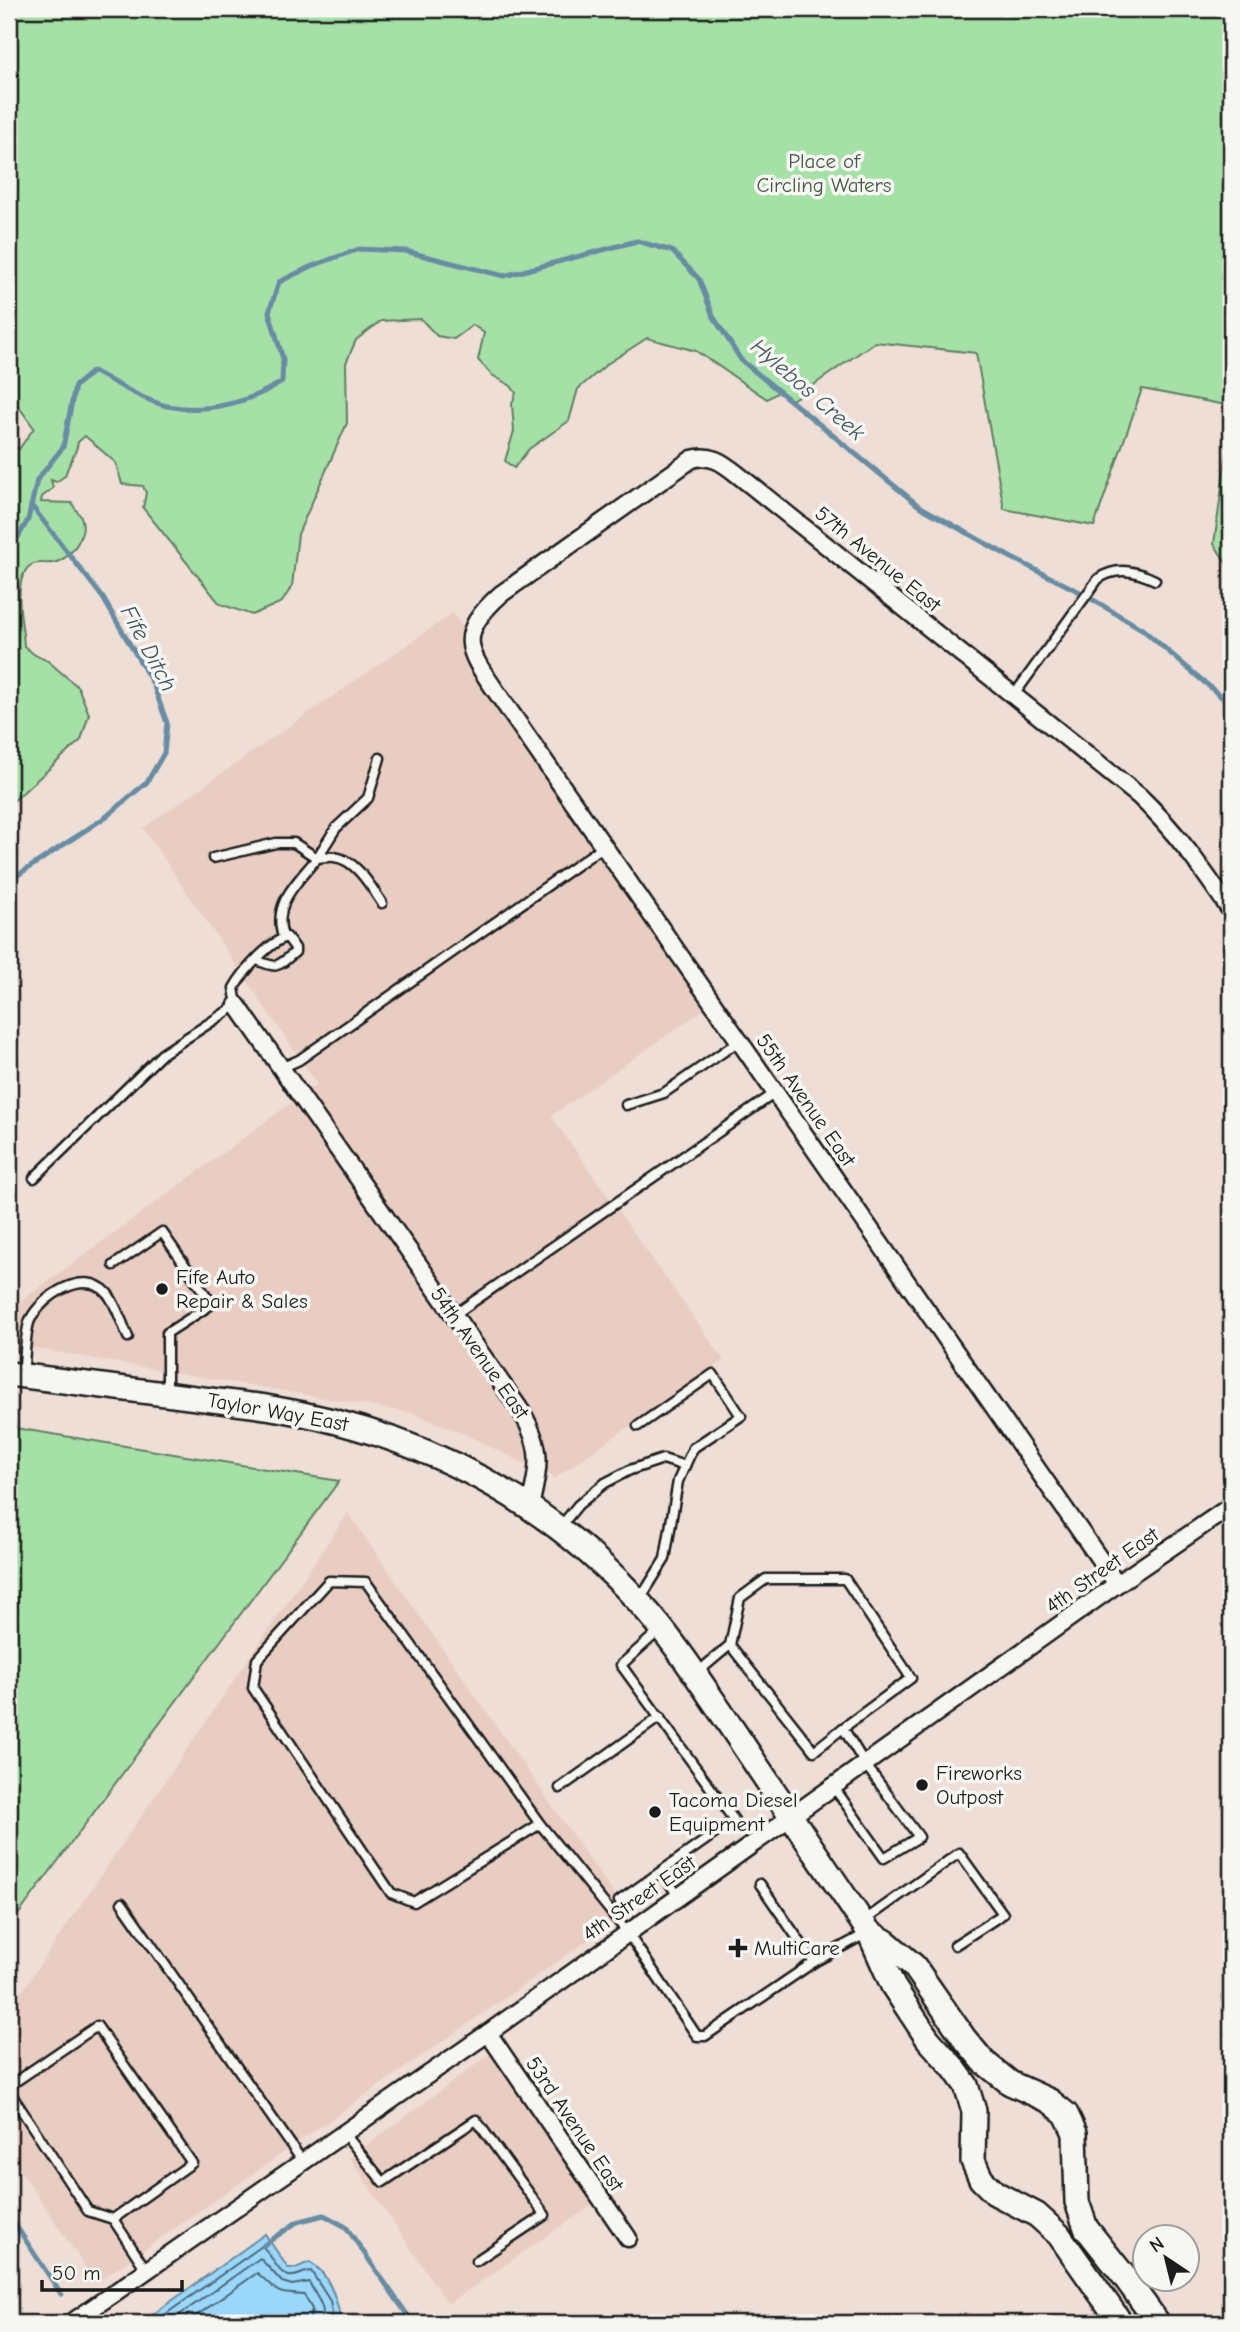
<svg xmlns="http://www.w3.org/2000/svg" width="1240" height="2332" viewBox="0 0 1240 2332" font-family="'Comic Neue',sans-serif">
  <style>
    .built { fill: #e9cdc2 }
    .green { fill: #a5e1a7; stroke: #607e62; stroke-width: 2 }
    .water { fill: #9ad7fb; stroke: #688ca2; stroke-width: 2 }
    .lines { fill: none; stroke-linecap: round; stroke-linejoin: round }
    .shore { stroke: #4e6775; stroke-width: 2 }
    .stream { stroke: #688ca2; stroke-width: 5 }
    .service-casing { stroke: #1c1c1c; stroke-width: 13 }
    .minor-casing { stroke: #1c1c1c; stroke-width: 21 }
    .secondary-casing { stroke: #1c1c1c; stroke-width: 28 }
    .service { stroke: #f6f6f2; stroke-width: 8 }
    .minor { stroke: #f6f6f2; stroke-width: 16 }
    .secondary { stroke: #f6f6f2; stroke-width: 23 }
    .poi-dot { fill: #1c1c1c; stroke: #f6f6f2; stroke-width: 2.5 }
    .labels { text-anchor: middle; stroke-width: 7; stroke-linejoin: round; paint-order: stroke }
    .park-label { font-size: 21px; fill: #455746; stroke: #f6f6f2 }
    .street-label { font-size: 21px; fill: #1c1c1c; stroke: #f6f6f2 }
    .poi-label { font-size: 21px; fill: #1c1c1c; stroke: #f6f6f2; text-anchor: start }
    .water-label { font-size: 23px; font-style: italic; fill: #42545f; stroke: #f6f6f2 }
  </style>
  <rect width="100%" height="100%" fill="#eeded6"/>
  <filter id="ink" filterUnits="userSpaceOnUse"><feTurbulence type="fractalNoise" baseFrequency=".0143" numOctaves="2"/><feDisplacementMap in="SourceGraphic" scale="14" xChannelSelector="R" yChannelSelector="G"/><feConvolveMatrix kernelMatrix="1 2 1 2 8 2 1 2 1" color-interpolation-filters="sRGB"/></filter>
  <g filter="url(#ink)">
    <g class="built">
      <path d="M453,613L716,1001L551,1116L724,1360L555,1478L462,1433L412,1413L9,1344V1310L317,1084L143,828Z"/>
      <path d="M348,1513L627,1913L96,2283L9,2153V2010Z"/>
      <path d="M490,2054L595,2203L448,2304L350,2158Z"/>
    </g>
    <g class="green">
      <path d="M9,9H1231V406L1142,389L1094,526L1004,509L976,353L875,342L792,400L780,391L767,399L696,351L647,338L607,364L578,389L569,421L529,449L514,468L505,461L514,431L512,404L516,393L511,386L492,375L478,360L484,333L473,325L454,339L437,336L421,319L381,321L356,340L346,363L347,423L298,534L292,586L282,602L252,615L220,604L143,508L146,493L143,486L122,484L116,463L85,436L78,442C76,456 68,463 65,476L56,482L51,480L53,488L42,497L41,502L72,503C74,508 78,512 81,517C88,534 72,556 57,562C47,566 34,558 26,570C13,590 23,624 24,646L35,655L48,661L78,687L89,714L81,740L9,805V445L19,449L34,428L9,393Z"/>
      <path d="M1231,422V570L1214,544Z"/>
      <path d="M9,1427L339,1481L9,1927Z"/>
    </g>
    <path class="water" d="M265,2234L288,2268H296L309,2262C327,2271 336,2297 340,2316L334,2323H141Z"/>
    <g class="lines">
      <g class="shore">
        <path d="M153,2323L262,2246C271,2253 277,2273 289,2276C297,2278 303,2271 311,2271L330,2301L332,2313L329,2323"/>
        <path d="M168,2323L260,2258L282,2282L292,2285L309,2282L321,2304L323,2311L320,2323"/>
        <path d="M186,2323L257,2273C282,2293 270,2293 304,2295L312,2309L309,2323"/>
      </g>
      <g class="stream">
        <path d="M9,553L28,520L37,480L63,447L75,386L93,371C116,383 142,400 167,406C206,414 249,402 282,382L283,359L269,312L279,282L312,266L359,249L405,251L504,276L637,241L672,251L699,279L713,316L741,360L919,506L1010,557L1078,591L1142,629L1231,705"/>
        <path d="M9,881L107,816L147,782L164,753L167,723L153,684L103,598L31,505"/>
        <path d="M9,2215L61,2294"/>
        <path d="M264,2245L297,2222L324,2215L346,2227L413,2323"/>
      </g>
      <g class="service-casing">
        <g id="service">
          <path d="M1014,695L1098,579C1117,566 1136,571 1155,580"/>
          <path d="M213,858L276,843H294L317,858L336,828L368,798L380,758"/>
          <path d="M283,937C272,903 297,883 317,858C322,858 329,856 334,857C356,859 371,887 382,903"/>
          <path d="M281,1068L299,1060L604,846"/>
          <path d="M626,1105L664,1093L739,1041"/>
          <path d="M34,1178L162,1054L237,1005L234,988C243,972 269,942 287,937L295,948V952C278,966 278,970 257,960"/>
          <path d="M114,1265L162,1232L212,1304L167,1333V1391"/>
          <path d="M454,1315L775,1093"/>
          <path d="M23,1374C25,1360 25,1331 30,1320C42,1296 84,1268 107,1293C115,1302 123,1325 128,1337"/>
          <path d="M638,1426L713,1374L741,1416L693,1448L678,1481L665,1559L640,1599"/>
          <path d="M561,1526L578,1505L605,1483L630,1470L663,1459L685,1466"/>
          <path d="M730,1645L814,1751L843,1728"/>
          <path d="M698,1672L730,1645L740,1598L766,1579H845L911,1678L843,1728L865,1764L919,1837L884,1858L833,1786"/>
          <path d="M560,1788L660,1717"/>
          <path d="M540,1824L414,1902L391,1893L253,1688L257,1660L329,1581L366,1582L540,1824L627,1932L697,2036H705L814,1962L867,1933"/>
          <path d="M662,1872L678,1896"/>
          <path d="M760,1884L814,1962"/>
          <path d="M619,1901L734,1820L621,1665L661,1629"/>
          <path d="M122,1903L303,2162"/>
          <path d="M865,1920L959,1853L1003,1914L955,1945"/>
          <path d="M9,2086L97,2026L192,2163L113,2219"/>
          <path d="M9,2091L88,2211L113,2219L147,2271"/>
          <path d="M344,2133L383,2182L476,2120L545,2215L476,2261"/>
        </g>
      </g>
      <g class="minor-casing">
        <g id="minor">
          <path d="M237,1005L521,1411C544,1450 539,1465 530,1507"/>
          <path d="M1117,1584L502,700C470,653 452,638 501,594L692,459C711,454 722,462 737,474L1139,796C1175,830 1203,870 1231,911"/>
          <path d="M488,2033L628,2238"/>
          <path d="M71,2323L488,2033L1117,1584L1231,1506"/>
        </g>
      </g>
      <g class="secondary-casing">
        <g id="secondary">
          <path d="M9,1374L266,1407C412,1431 539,1492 639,1602C675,1641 703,1686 733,1730C778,1797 823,1865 869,1932L893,1986L928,2039L953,2067L966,2085L974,2111L973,2161L981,2179L995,2193L1037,2215L1059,2235L1121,2323"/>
          <path d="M869,1932L886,1942L914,1966L964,2038L984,2062L1010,2083L1050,2101L1066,2114L1075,2133L1077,2202L1086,2228L1124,2276L1158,2323"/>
        </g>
      </g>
      <use href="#service" class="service"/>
      <use href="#minor" class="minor"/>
      <use href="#secondary" class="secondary"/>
    </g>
  </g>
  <g class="poi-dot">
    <circle cx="162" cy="1289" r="7"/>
    <circle cx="922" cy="1785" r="7"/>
    <circle cx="655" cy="1812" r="7"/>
    <path d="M734.5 1937.5h7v7h7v7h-7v7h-7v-7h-7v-7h7z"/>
  </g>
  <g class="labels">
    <g class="park-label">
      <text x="824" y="168">Place of<tspan x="824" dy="24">Circling Waters</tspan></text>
    </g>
    <g class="street-label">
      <text transform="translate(878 559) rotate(39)" y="7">57th Avenue East</text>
      <text transform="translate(806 1100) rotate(55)" y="7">55th Avenue East</text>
      <text transform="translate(480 1353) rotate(55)" y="7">54th Avenue East</text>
      <text transform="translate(278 1412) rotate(10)" y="7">Taylor Way East</text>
      <text transform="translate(1102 1570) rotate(-35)" y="7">4th Street East</text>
      <text transform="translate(639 1898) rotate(-35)" y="7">4th Street East</text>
      <text transform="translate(575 2124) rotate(56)" y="7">53rd Avenue East</text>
    </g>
    <g class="poi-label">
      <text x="176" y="1284">Fife Auto<tspan x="176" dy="24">Repair &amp; Sales</tspan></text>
      <text x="936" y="1780">Fireworks<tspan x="936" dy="24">Outpost</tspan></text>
      <text x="669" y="1807">Tacoma Diesel<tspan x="669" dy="24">Equipment</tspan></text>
      <text x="754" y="1955">MultiCare</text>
    </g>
    <g class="water-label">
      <text transform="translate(808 389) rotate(41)" y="8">Hylebos Creek</text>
      <text transform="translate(149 648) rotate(62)" y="8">Fife Ditch</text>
    </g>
  </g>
  <rect width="1240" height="2332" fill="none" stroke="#f6f6f2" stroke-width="35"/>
  <rect x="18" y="18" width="1205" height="2297" fill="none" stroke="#1c1c1c" stroke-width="2.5" filter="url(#ink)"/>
  <g transform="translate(1166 2258) rotate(325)"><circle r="33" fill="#f6f6f2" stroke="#9f9f9c" stroke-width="2"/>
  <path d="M0-5L12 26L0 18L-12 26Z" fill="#1c1c1c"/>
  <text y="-10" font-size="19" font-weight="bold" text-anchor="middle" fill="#1c1c1c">N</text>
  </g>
  <path d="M42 2280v10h140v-10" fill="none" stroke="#1c1c1c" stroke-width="3.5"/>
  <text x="52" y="2280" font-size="21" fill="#1c1c1c" stroke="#f6f6f2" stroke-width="5" paint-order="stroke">50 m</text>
</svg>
